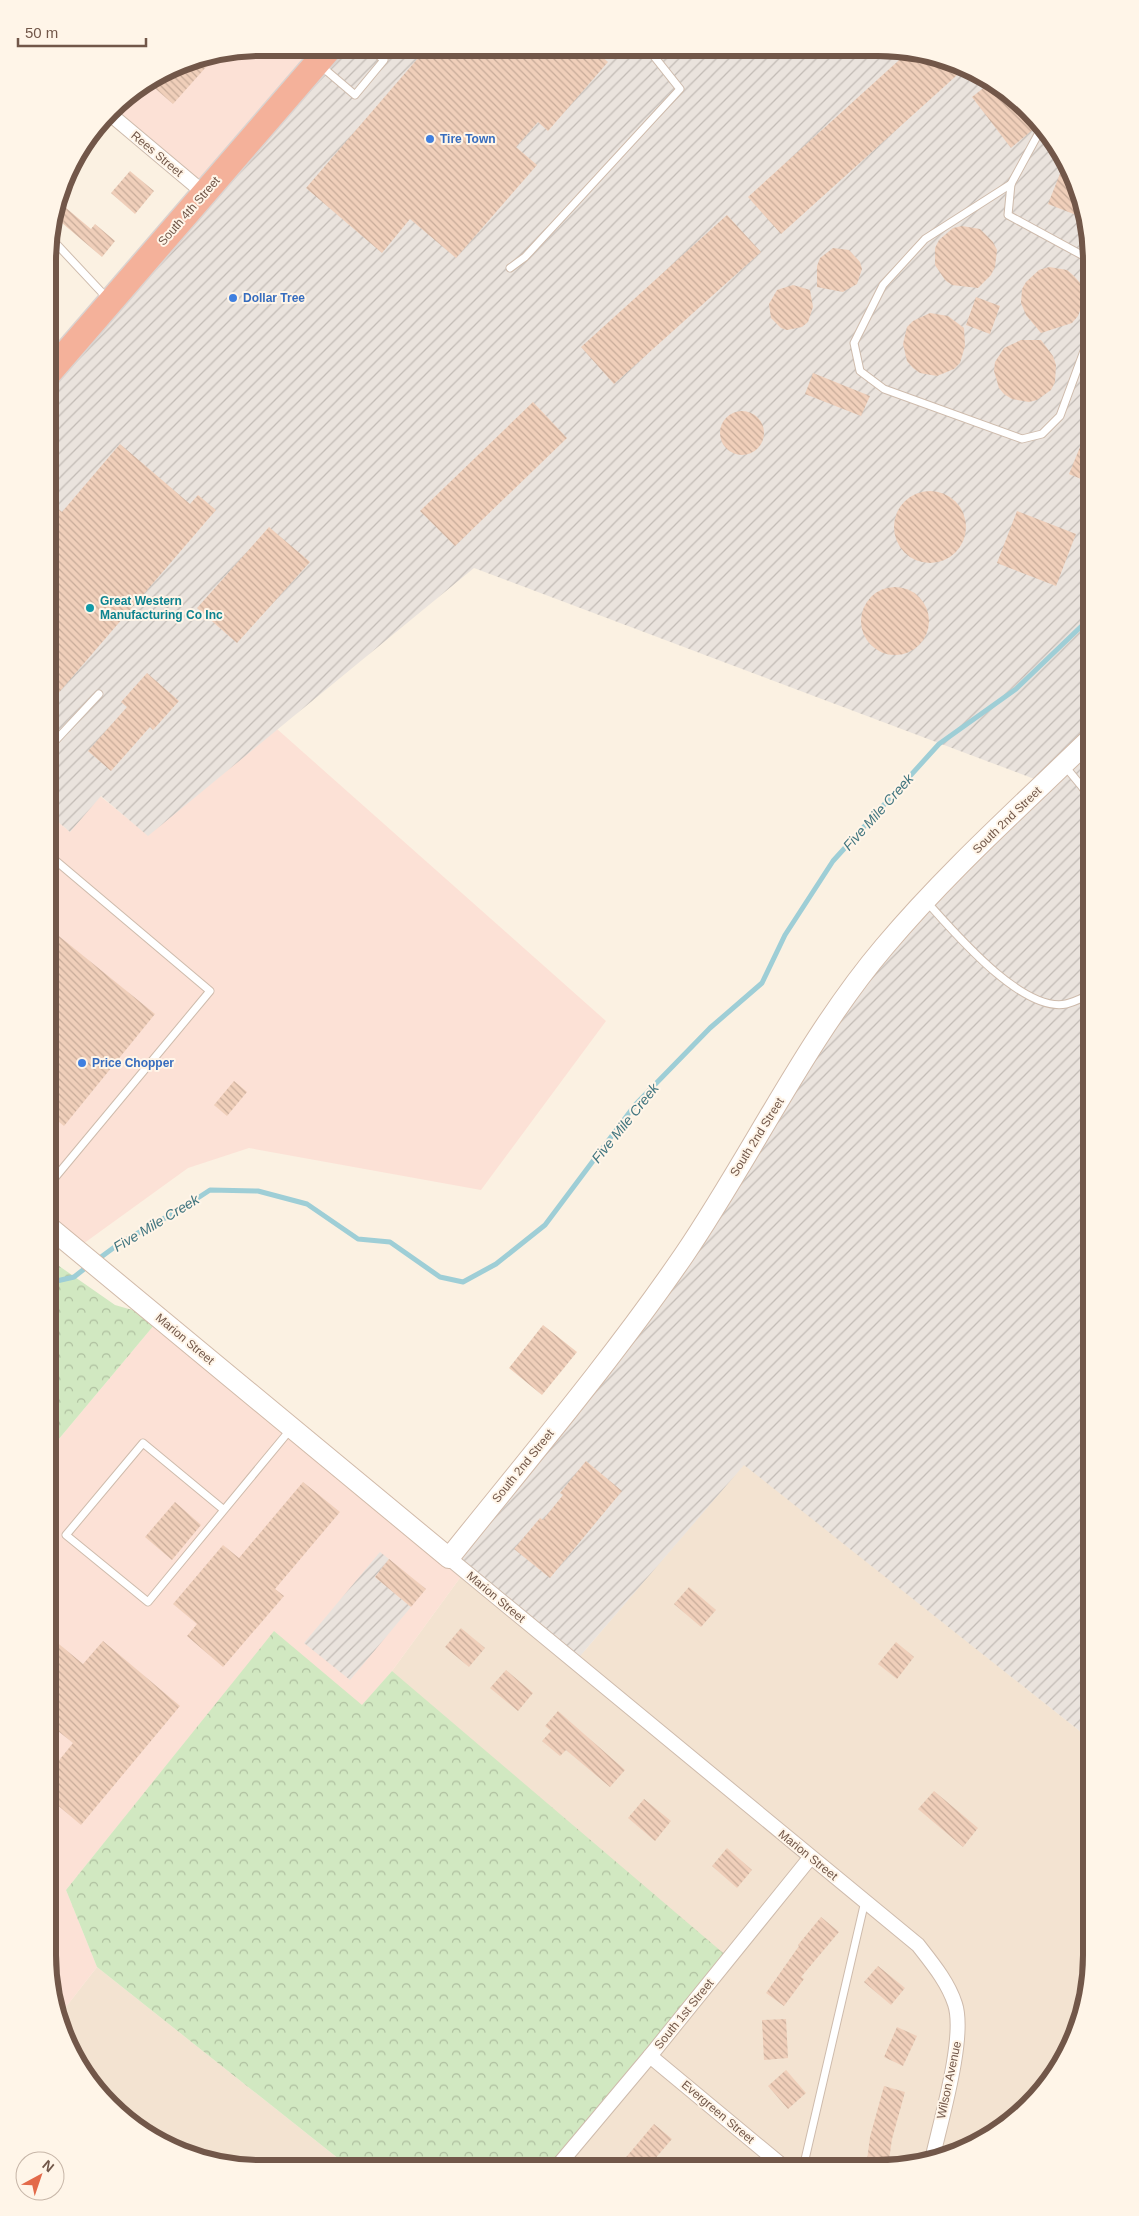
<svg xmlns="http://www.w3.org/2000/svg" width="1139" height="2216" viewBox="0 0 1139 2216" font-family="Arial,sans-serif">
  <style>
    .residential { fill: #f3e3d1 }
    .commercial { fill: #fce1d6 }
    .industrial { fill: url(#industrial-furrows) }
    .forest { fill: url(#forest-crowns) }
    .lines { fill: none; stroke-linecap: round; stroke-linejoin: round }
    .stream { stroke: #9eced6; stroke-width: 5 }
    .building { fill: url(#building-back-hatch) }
    .lane-casing { stroke: #cebbac; stroke-width: 9 }
    .street-casing { stroke: #cebbac; stroke-width: 16 }
    .secondary-casing { stroke: #d1baa9; stroke-width: 22 }
    .highway-casing { stroke: #dad3d0; stroke-width: 28 }
    .lane { stroke: #fff; stroke-width: 7 }
    .street { stroke: #fff; stroke-width: 14 }
    .secondary { stroke: #fff; stroke-width: 20 }
    .highway { stroke: #f4b19a; stroke-width: 25 }
    .shop-dot { fill: #3f7fe0; stroke: #fff5e8; stroke-width: 2 }
    .culture-dot { fill: #0f9aa8; stroke: #fff5e8; stroke-width: 2 }
    .labels { text-anchor: middle; stroke-width: 4; stroke-linejoin: round; paint-order: stroke }
    .shop-label { font-size: 12px; font-weight: bold; fill: #366cbe; stroke: #fff5e8; text-anchor: start }
    .street-label { font-size: 12px; fill: #725749; stroke: #fff5e8 }
    .culture-label { font-size: 12px; font-weight: bold; fill: #0d838f; stroke: #fff5e8; text-anchor: start }
    .water-label { font-size: 14px; font-style: italic; fill: #41757f; stroke: #fff5e8 }
    .rim { fill: none; stroke: #725749; stroke-width: 6 }
  </style>
  <defs>
    <pattern id="industrial-furrows" width="10" height="10" patternUnits="userSpaceOnUse" patternTransform="scale(1.25)"><rect width="10" height="10" fill="#eae3dd"/><path d="M-1 1l2-2M0 10L10 0M9 11l2-2" fill="none" stroke="#c2bbb5"/></pattern>
    <pattern id="forest-crowns" width="20" height="18" patternUnits="userSpaceOnUse" patternTransform="scale(1.25)"><rect width="20" height="18" fill="#d1e8c1"/><path d="M2 6a3 3 0 1 1 6 0M12 15a3 3 0 1 1 6 0" fill="none" stroke="#aebf9f"/></pattern>
    <pattern id="building-back-hatch" width="6" height="6" patternUnits="userSpaceOnUse" patternTransform="scale(1.25)"><rect width="6" height="6" fill="#f0cfba"/><path d="M-1 5l2 2M0 0l6 6M5-1l2 2" fill="none" stroke="#c7ab99"/></pattern>
  </defs>
  <rect width="100%" height="100%" fill="#fbf1e2"/>
  <g class="residential">
    <path d="M744,1464L1091,1740V1969L1075,2036L1047,2085L997,2132L946,2157L877,2168H556L392,1671L465,1571L575,1662Z"/>
    <path d="M97,1967L349,2167H233L167,2147L121,2116L84,2074L58,2017Z"/>
  </g>
  <g class="commercial">
    <path d="M262,48H330L204,193L110,114L120,101L180,64Z"/>
    <path d="M277,729L606,1021L481,1190L249,1148L188,1168L76,1249L48,1226L49,814L70,832L100,796L148,835Z"/>
    <path d="M160,1318L465,1571L392,1671L362,1706L274,1632L66,1890L97,1967L58,2017L48,1954V1452Z"/>
  </g>
  <g class="industrial">
    <path d="M330,48L919,52L972,69L1018,100L1056,143L1080,193L1091,262V1740L744,1465L575,1662L449,1558L586,1387L832,1016L1045,783L474,568L148,836L101,796L70,832L49,814V373Z"/>
    <path d="M380,1552L389,1559L375,1577L411,1607L350,1680L304,1643Z"/>
  </g>
  <g class="forest">
    <path d="M49,1259L115,1305L160,1318L48,1452Z"/>
    <path d="M274,1631L362,1705L392,1671L729,1958L556,2168L349,2167L97,1967L66,1890Z"/>
  </g>
  <g class="lines">
    <g class="stream">
      <path d="M97,1260L120,1243L181,1209L210,1190L258,1191L307,1204L358,1239L390,1242L440,1277L463,1282L496,1264L545,1225L635,1105L710,1028L762,983L785,935L833,861L939,744L1016,689L1091,617"/>
      <path d="M48,1283L74,1277L88,1266"/>
    </g>
  </g>
  <g class="building">
    <path d="M409,48L541,49L550,57L557,49L594,50L608,62L548,131L538,122L516,147L537,165L456,258L410,219L382,253L306,188L419,57Z"/>
    <path d="M908,52H919L966,67L781,234L748,197Z"/>
    <path d="M215,57L173,104L149,83L180,64Z"/>
    <path d="M991,82L1012,96L1036,127L1011,148L972,97Z"/>
    <path d="M1065,161L1080,193L1084,218L1048,204Z"/>
    <path d="M130,171L154,191L135,214L111,193Z"/>
    <path d="M59,202L91,229L95,224L115,241L102,257L55,217Z"/>
    <path d="M727,215L761,252L614,384L581,347Z"/>
    <path d="M962,226L980,229L993,242L997,250L995,267L991,275L978,288L952,285L945,280L935,265V248L939,240L953,228Z"/>
    <path d="M833,248L849,250L860,262L862,269L857,284L843,292L817,287V266L820,258Z"/>
    <path d="M1049,267L1067,270L1074,276L1080,283L1084,300L1078,316L1072,323L1041,333L1026,315L1021,303L1022,289L1026,282L1039,270Z"/>
    <path d="M793,285L810,290L813,307L808,322L802,327L787,330L781,328L771,318L769,304L777,290Z"/>
    <path d="M976,297L1000,306L990,334L966,325Z"/>
    <path d="M930,313L948,316L964,328L965,346L960,363L954,369L937,376L920,373L913,368L907,361L903,344L907,327L913,321Z"/>
    <path d="M1021,340H1041L1053,356L1056,365L1055,382L1051,390L1037,400L1029,402L1012,399L1004,394L999,388L994,371L995,362L1004,348Z"/>
    <path d="M813,373L870,396L861,416L805,394Z"/>
    <path d="M533,402L567,438L455,546L420,511Z"/>
    <circle cx="742" cy="433" r="22"/>
    <path d="M1091,420V483L1069,474Z"/>
    <path d="M120,444L190,504L198,495L216,510L49,704V501L62,512Z"/>
    <circle cx="930" cy="527" r="36"/>
    <path d="M1017,511L1076,534L1056,586L997,563Z"/>
    <path d="M269,527L310,562L237,643L197,608Z"/>
    <circle cx="895" cy="621" r="34"/>
    <path d="M147,673L179,701L153,730L150,727L111,771L88,751L127,707L121,702Z"/>
    <path d="M49,928L155,1014L64,1126L48,1113Z"/>
    <path d="M234,1081L247,1092L227,1116L214,1105Z"/>
    <path d="M543,1325L577,1352L542,1395L509,1368Z"/>
    <path d="M586,1461L622,1491L550,1578L514,1549L540,1518L543,1520L563,1495L560,1493Z"/>
    <path d="M303,1482L340,1512L275,1589L284,1596L223,1667L187,1636L197,1624L173,1604L223,1545L239,1558Z"/>
    <path d="M175,1502L201,1525L172,1560L145,1537Z"/>
    <path d="M389,1559L426,1589L411,1607L375,1577Z"/>
    <path d="M689,1587L716,1610L701,1627L674,1604Z"/>
    <path d="M461,1628L485,1648L469,1667L445,1647Z"/>
    <path d="M48,1635L83,1664L103,1641L180,1706L81,1825L48,1797V1774L73,1743L48,1723Z"/>
    <path d="M896,1642L914,1657L897,1679L878,1664Z"/>
    <path d="M506,1670L533,1693L518,1711L490,1688Z"/>
    <path d="M558,1711L625,1770L610,1787L566,1750L560,1756L542,1741L551,1731L545,1726Z"/>
    <path d="M934,1791L978,1828L963,1847L918,1809Z"/>
    <path d="M644,1799L671,1821L655,1841L628,1818Z"/>
    <path d="M727,1848L752,1870L737,1888L712,1866Z"/>
    <path d="M821,1917L839,1932L801,1977L804,1979L784,2006L766,1993L799,1946L798,1945Z"/>
    <path d="M878,1966L905,1988L891,2005L864,1982Z"/>
    <path d="M786,2019L788,2058L764,2060L762,2020Z"/>
    <path d="M897,2027L917,2036L903,2066L884,2057Z"/>
    <path d="M786,2070L806,2093L788,2109L768,2086Z"/>
    <path d="M884,2086L905,2092L892,2139L888,2167L866,2168L870,2137Z"/>
    <path d="M654,2124L672,2139L647,2168H617Z"/>
  </g>
  <g class="lines">
    <g class="lane-casing">
      <g id="lane">
        <path d="M321,66L355,95L384,60L370,48"/>
        <path d="M1042,127L1011,184L1008,215L1091,260"/>
        <path d="M1011,184L925,239L883,285L854,343L860,371L884,389L1022,439L1042,434L1060,416L1091,332"/>
        <path d="M49,236L107,298"/>
        <path d="M510,268L525,257L680,89L649,50"/>
        <path d="M49,744L56,740L99,694"/>
        <path d="M1064,765L1083,788L1091,781"/>
        <path d="M1083,788L1091,799"/>
        <path d="M926,901C954,932 1022,1013 1066,1004C1075,1002 1084,997 1091,994"/>
        <path d="M48,1186L210,991L49,855"/>
        <path d="M224,1510L143,1443L66,1535L148,1602L290,1430"/>
        <path d="M803,2168L865,1901"/>
      </g>
    </g>
    <g class="street-casing">
      <g id="street">
        <path d="M110,114L204,193"/>
        <path d="M449,1558L918,1945C932,1963 948,1982 955,2004C966,2037 940,2123 932,2160"/>
        <path d="M650,2056L785,2168"/>
        <path d="M556,2168L650,2056L810,1858"/>
      </g>
    </g>
    <g class="secondary-casing">
      <path id="secondary" d="M48,1226L449,1558C529,1458 612,1360 684,1255C752,1155 806,1039 884,947C947,872 1021,806 1091,738"/>
    </g>
    <g class="highway-casing">
      <path id="highway" d="M49,373L330,48"/>
    </g>
    <use href="#lane" class="lane"/>
    <use href="#street" class="street"/>
    <use href="#secondary" class="secondary"/>
    <use href="#highway" class="highway"/>
  </g>
  <g class="shop-dot">
    <circle cx="430" cy="139" r="5"/>
    <circle cx="233" cy="298" r="5"/>
    <circle cx="82" cy="1063" r="5"/>
  </g>
  <circle class="culture-dot" cx="90" cy="608" r="5"/>
  <g class="labels">
    <g class="shop-label">
      <text x="440" y="143">Tire Town</text>
      <text x="243" y="302">Dollar Tree</text>
      <text x="92" y="1067">Price Chopper</text>
    </g>
    <g class="street-label">
      <text transform="translate(157 154) rotate(40)" y="4">Rees Street</text>
      <text transform="translate(189 211) rotate(-49)" y="4">South 4th Street</text>
      <text transform="translate(1007 820) rotate(-44)" y="4">South 2nd Street</text>
      <text transform="translate(757 1137) rotate(-58)" y="4">South 2nd Street</text>
      <text transform="translate(185 1339) rotate(40)" y="4">Marion Street</text>
      <text transform="translate(523 1466) rotate(-51)" y="4">South 2nd Street</text>
      <text transform="translate(496 1597) rotate(40)" y="4">Marion Street</text>
      <text transform="translate(808 1855) rotate(39)" y="4">Marion Street</text>
      <text transform="translate(684 2014) rotate(-51)" y="4">South 1st Street</text>
      <text transform="translate(949 2080) rotate(-78)" y="4">Wilson Avenue</text>
      <text transform="translate(718 2112) rotate(40)" y="4">Evergreen Street</text>
    </g>
    <g class="culture-label">
      <text x="100" y="605">Great Western<tspan x="100" dy="14">Manufacturing Co Inc</tspan></text>
    </g>
    <g class="water-label">
      <text transform="translate(878 812) rotate(-48)" y="5">Five Mile Creek</text>
      <text transform="translate(625 1123) rotate(-51)" y="5">Five Mile Creek</text>
      <text transform="translate(156 1223) rotate(-31)" y="5">Five Mile Creek</text>
    </g>
  </g>
  <path d="M0 0H1139V2216H0ZM261 56H878A205 205 0 0 1 1083 261V1955A205 205 0 0 1 878 2160H261A205 205 0 0 1 56 1955V261A205 205 0 0 1 261 56Z" fill="#fff5e8" fill-rule="evenodd"/>
  <path class="rim" d="M261 56H878A205 205 0 0 1 1083 261V1955A205 205 0 0 1 878 2160H261A205 205 0 0 1 56 1955V261A205 205 0 0 1 261 56Z"/>
  <g transform="translate(40 2176) rotate(40)"><circle r="24" fill="#fff5e8" stroke="#c7b6a8"/>
  <path d="M0-4L9 19L0 12L-9 19Z" fill="#e36a4a"/>
  <text y="-8" font-size="14" font-weight="bold" text-anchor="middle" fill="#725749">N</text>
  </g>
  <path d="M18 38v8h128v-8" fill="none" stroke="#725749" stroke-width="2.5"/>
  <text x="25" y="38" font-size="15" fill="#725749" stroke="#fff5e8" stroke-width="4" paint-order="stroke">50 m</text>
</svg>
